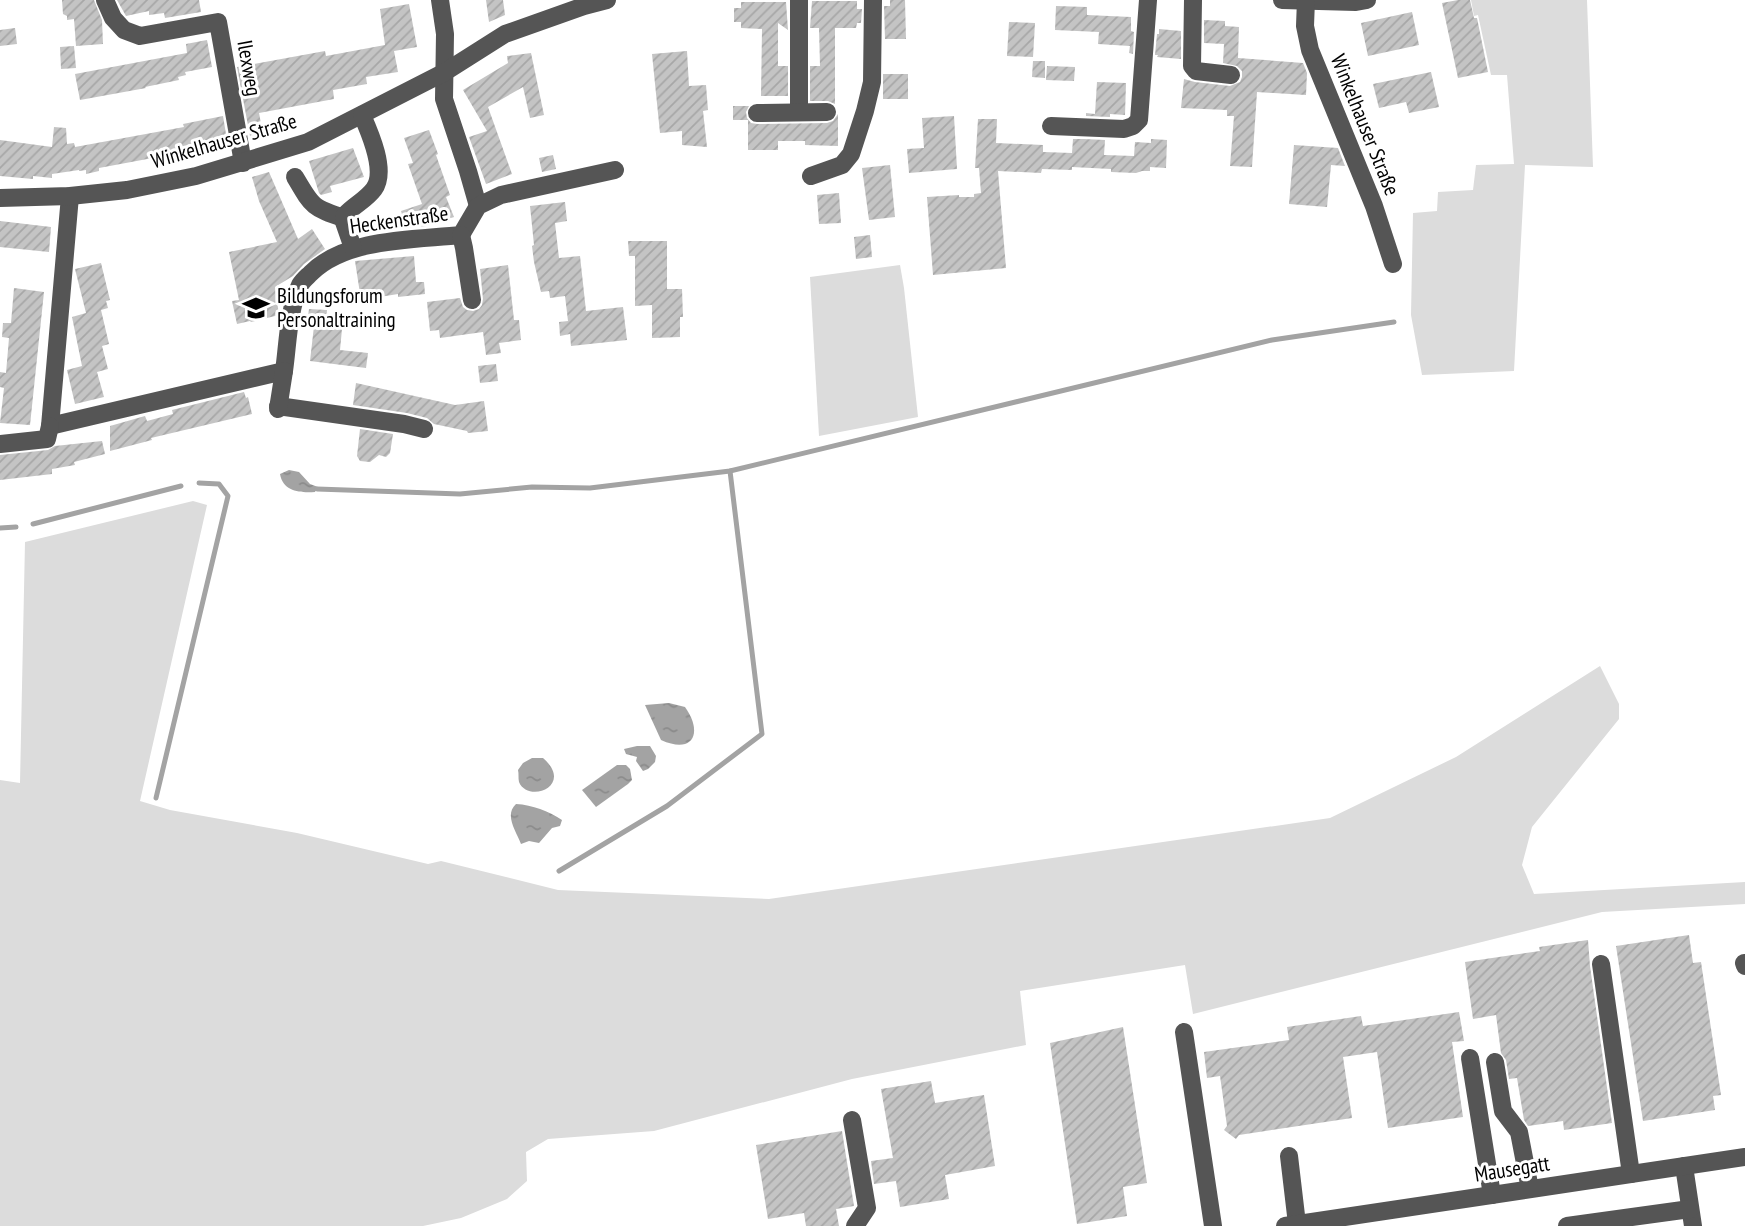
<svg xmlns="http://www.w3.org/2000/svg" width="1745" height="1226" viewBox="0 0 1745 1226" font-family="'PT Sans Narrow',sans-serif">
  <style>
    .green { fill: #dcdcdc }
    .water { fill: url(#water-ripples) }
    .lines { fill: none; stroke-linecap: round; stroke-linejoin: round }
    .stream { stroke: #a3a3a3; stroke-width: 5 }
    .building { fill: url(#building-hatch) }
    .minor { stroke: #555; stroke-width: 18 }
    .labels { text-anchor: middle; stroke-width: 6; stroke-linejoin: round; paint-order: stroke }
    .street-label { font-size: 21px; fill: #000; stroke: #fff }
    .poi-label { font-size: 21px; fill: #000; stroke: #fff; text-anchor: start }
  </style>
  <defs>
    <pattern id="water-ripples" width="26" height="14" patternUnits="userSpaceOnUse" patternTransform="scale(1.75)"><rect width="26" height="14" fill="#a3a3a3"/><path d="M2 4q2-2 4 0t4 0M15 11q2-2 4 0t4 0" fill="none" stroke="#8b8b8b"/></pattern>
    <pattern id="building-hatch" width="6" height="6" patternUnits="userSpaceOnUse" patternTransform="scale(1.75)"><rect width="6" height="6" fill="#c4c4c4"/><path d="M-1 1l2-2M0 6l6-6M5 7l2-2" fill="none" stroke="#a7a7a7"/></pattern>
  </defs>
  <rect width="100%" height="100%" fill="#fff"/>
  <g class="green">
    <path d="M1471,0H1587L1593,167L1525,165L1514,371L1422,375L1411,315L1413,213L1437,211L1438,192L1473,190L1476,165L1514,164L1507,75H1491L1478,15L1474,16Z"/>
    <path d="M900,265L904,288L918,417L819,436L810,277Z"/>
    <path d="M193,501L207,505L140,801L170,810L297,833L428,864L441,861L558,890L769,899L1330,818L1456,757L1600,666L1619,704V719L1532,827L1522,865L1534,894L1745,882V904L1602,912L1193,1014L1185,965L1020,991L1026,1045L852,1079L654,1131L548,1139L526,1152L527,1181L507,1199L461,1218L423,1226H0V780L20,783L25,542Z"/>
  </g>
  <g class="water">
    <path d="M289,470L299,472L310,484L318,487L315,492C301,493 283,492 280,474Z"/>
    <path d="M669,703L685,707C703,732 694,755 661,740L645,705Z"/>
    <path d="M637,746H650L656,756L655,762L648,769L643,771L636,761L637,757L626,754L624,749Z"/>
    <path d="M532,758H543C575,786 528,804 519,782C518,778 519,774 518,770L523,763Z"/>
    <path d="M617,765H626L630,769L632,780L628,784L596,807L582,790Z"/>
    <path d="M516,804C533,805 548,811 562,820L560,826L552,828L539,843L529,841L521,844C516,831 504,815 516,804Z"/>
  </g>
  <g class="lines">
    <g class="stream">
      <path d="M317,489L460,494L532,487L590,488L730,471L1272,340L1394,322"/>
      <path d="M33,524L181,486"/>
      <path d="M0,528L16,527"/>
      <path d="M156,798L228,496L219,484L199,483"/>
      <path d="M559,871L667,806L762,734L730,471"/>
    </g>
  </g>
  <g class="building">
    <path d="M62,0H94L102,20L103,44L76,46L74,19L67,20V16L63,14Z"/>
    <path d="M117,0H199L201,12L165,18L164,13L149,15V11L126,16Z"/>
    <path d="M486,0H503L505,15L489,22Z"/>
    <path d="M890,0H905L906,39H885L884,6H890Z"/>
    <path d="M1458,0H1470L1474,18H1477L1488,72L1458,78L1442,3Z"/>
    <path d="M812,1H857V9H862L861,23H857L856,28H835V104L828,101H810V66H820L819,28H810Z"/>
    <path d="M741,2H786L788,30L778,23V66H788V96H761L762,29L741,28V22H734V8H741Z"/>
    <path d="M409,4L417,47L394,51L398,72L366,77L367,84L333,90L334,99L259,113L263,134L250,136L237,67L325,51L326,56L385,45L380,9Z"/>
    <path d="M1056,6L1087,7V15L1131,17V31L1134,32L1133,54L1129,53L1130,46L1098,44L1099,32L1055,30Z"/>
    <path d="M1412,12L1419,45L1368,56L1361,23Z"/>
    <path d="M1204,20L1225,21V26L1239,27L1238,58L1303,63L1307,73L1306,95L1257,92L1252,167L1230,166L1234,116H1227V110L1181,108L1184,79L1195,82L1230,86L1240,82L1242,77V71L1237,66L1223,63L1224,44L1204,43Z"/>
    <path d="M1009,22L1035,23L1033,57L1007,56Z"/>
    <path d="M15,28L17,44L0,46V30Z"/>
    <path d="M1159,29L1181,31V59L1157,57L1158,55H1155L1157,34H1159Z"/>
    <path d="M207,40L212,67L185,72L186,75L178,77L179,80L145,87L146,88L80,100L75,74L187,53L186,44Z"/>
    <path d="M74,46L76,68L61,69L60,47Z"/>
    <path d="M687,51L689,86L706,85L708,110L703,111L707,147L682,145V131L660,133L652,54Z"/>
    <path d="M531,53L544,115L530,118L523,87L488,107L512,174L486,184L469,137L487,131L463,90L508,63L507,56Z"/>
    <path d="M1033,61H1045V78L1032,77Z"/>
    <path d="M1047,66L1075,67L1074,81L1046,80Z"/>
    <path d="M1431,72L1439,107L1409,113L1406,102L1379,108L1373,84Z"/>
    <rect x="883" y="74" width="25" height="25"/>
    <path d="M1097,82L1126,83L1125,115L1110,114V117L1086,116V113L1095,114Z"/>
    <path d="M733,106H749L746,112L747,118L751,123L757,124L827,123L833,121L838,114V146L805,145V141H778V150H748V120H733Z"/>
    <path d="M223,116L227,140L173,150L174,154L99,168V171L86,174V170L79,171V170L52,174V178L33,176V179L0,176V140L52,147L54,127L66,128L67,144L74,143L75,147L184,127L183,124Z"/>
    <path d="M954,116L957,169L909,173L907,149L924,148L922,118Z"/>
    <path d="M978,119H997L996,143L1043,145V152L1072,153L1073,139H1084L1105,140L1104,155L1134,156L1135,142L1151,143V139L1167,140L1166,168L1150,167V171H1142L1136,173L1111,172V169L1072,167V170L1042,169L1041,173L998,171L1006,268L933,275L927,197L959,195V197H974V194L981,193L979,168H975Z"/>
    <path d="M429,130L438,154L436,155L450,195L446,197L454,217L426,226L406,228L401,211L422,204L408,164L413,163L404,138Z"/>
    <path d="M1294,145L1338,148L1345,166L1331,165L1327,207L1289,204Z"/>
    <path d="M353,148L364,177L330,186L332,192L321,195L319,193L309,161Z"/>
    <path d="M553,155L556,169L542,172L539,158Z"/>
    <path d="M890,165L895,217L869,220L862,168Z"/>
    <path d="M269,172L298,239L312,229L325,249L304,264L293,276L275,287L279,315L251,322L250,321L237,324L232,301L239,300L229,252L277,242L259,201L252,177Z"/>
    <path d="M839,193L841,223L819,224L817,195Z"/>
    <path d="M565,202L567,221L555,223L559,258L580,256L586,311L623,307L627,340L571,346L570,334L560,336L559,322L568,321L565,296L550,298L549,291L541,292L534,262L532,246L534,245L530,206Z"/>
    <path d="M0,221L51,227L49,252L0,247Z"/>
    <path d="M870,235L872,257L856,259L854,237Z"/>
    <path d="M628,241H667V289H682L683,317H680V337L652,338V305L635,306V256H629Z"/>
    <path d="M414,256L416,282H424L425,294L398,297V294L361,300L355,261Z"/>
    <path d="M101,263L110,300L106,301L108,308L101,310L109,344L102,346L108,369L97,372L104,397L75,404L67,370L82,366L72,317L86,313L75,269Z"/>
    <path d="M508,265L514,320H519L521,340L499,343L501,353L486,355L483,332L440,338L439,330L430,331L427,302L460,298L463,307L467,310L473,311L479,309L482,305L483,299L480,269Z"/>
    <path d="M14,288L44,292L30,425L0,423L4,388L0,387V372L6,373L9,338L2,337L3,323H11Z"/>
    <path d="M309,309L327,310L325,327L342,329L340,350L368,353L366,368L310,361L314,326L307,325Z"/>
    <path d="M496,364L498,381L480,383L478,366Z"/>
    <path d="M356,383L455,405L484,401L488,431L468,433L467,431L434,424L427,418L407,413L353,405Z"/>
    <path d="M244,392L246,398L248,397L252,414L151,438L152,440L110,451V426L145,416L147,421L173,414L172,410Z"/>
    <path d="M360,429L393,434L390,453L386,457L379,455L370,462L360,461L357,456Z"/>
    <path d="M102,441L105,454L74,462L75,465L52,469V474L0,480V455L48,450L55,446Z"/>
    <path d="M1689,935L1693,963L1701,962L1721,1095L1713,1096L1715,1110L1643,1121L1616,946Z"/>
    <path d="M1588,940L1590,966L1612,1123L1564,1130L1563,1121L1528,1126L1524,1120L1517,1078L1509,1079L1506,1060L1501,1053L1496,1015L1473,1019L1465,962L1540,951L1539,947Z"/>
    <path d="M1459,1012L1464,1041L1452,1042L1463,1117L1388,1128L1377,1052L1343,1057L1352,1118L1239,1135L1236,1139L1224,1130L1227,1126L1220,1076L1207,1078L1204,1052L1289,1040L1287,1027L1361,1016L1363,1026Z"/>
    <path d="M1123,1027L1147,1183L1123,1187L1127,1216L1077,1224L1050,1043Z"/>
    <path d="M931,1081L935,1103L984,1095L995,1166L945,1175L949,1199L900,1207L896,1181L874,1184L871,1161L893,1158L881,1089Z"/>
    <path d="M842,1131L854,1206L836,1209L839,1226H806L804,1213L768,1219L756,1145Z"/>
  </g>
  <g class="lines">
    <g class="minor">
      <path d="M105,0L113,18L124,30L140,36L218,22L243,163"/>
      <path d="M440,0L445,34L444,99L468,171L478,206"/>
      <path d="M799,0V112"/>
      <path d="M1193,0L1192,66L1196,71L1231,75"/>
      <path d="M1282,0L1356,2L1367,0"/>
      <path d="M1306,0L1305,26L1310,50L1374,206L1393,264"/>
      <path d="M757,113L827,112"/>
      <path d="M1051,126L1124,129L1133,126L1139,120L1148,0"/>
      <path d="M811,176L842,165L851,154L865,111L872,82L873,0"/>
      <path d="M295,177C312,206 312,208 344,218"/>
      <path d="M70,196L50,426L284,371C288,343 288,311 300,285C303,280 307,277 311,273C346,238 414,240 461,235L478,206L501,195L615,170"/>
      <path d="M0,198L70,196L127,190L196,176L308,142L445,72L505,34L584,6L607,0"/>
      <path d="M461,235L464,248L472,300"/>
      <path d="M353,248L344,222L345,215C354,205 366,200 374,189C387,171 370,133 362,115"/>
      <path d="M278,406L404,424L424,429"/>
      <path d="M278,409L284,371"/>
      <path d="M0,444L47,439L50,426"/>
      <path d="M1744,963L1745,966"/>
      <path d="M1601,964L1631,1174"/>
      <path d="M1184,1032L1213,1226"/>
      <path d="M1470,1058L1492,1195"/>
      <path d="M1495,1062L1503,1111L1519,1132L1530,1189"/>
      <path d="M852,1120L867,1208L855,1226"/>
      <path d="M1289,1156L1297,1224"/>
      <path d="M1684,1166L1693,1226"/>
      <path d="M1285,1226L1745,1157"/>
      <path d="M1567,1226L1690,1209"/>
    </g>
  </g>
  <defs>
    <g id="university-bare" transform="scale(2.1)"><path d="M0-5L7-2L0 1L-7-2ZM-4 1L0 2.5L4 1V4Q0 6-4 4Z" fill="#000" stroke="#fff" stroke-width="2.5" paint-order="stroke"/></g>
  </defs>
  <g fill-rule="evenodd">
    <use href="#university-bare" x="256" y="308"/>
  </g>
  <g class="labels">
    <g class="street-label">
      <text transform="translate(249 68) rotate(80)" y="7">Ilexweg</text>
      <text transform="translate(1365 125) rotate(68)" y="7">Winkelhauser Straße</text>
      <text transform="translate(224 141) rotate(-16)" y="7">Winkelhauser Straße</text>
      <text transform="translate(399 220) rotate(-8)" y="7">Heckenstraße</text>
      <text transform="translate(1512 1169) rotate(-9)" y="7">Mausegatt</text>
    </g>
    <g class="poi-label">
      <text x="277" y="303">Bildungsforum<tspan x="277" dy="24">Personaltraining</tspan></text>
    </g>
  </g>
</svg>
